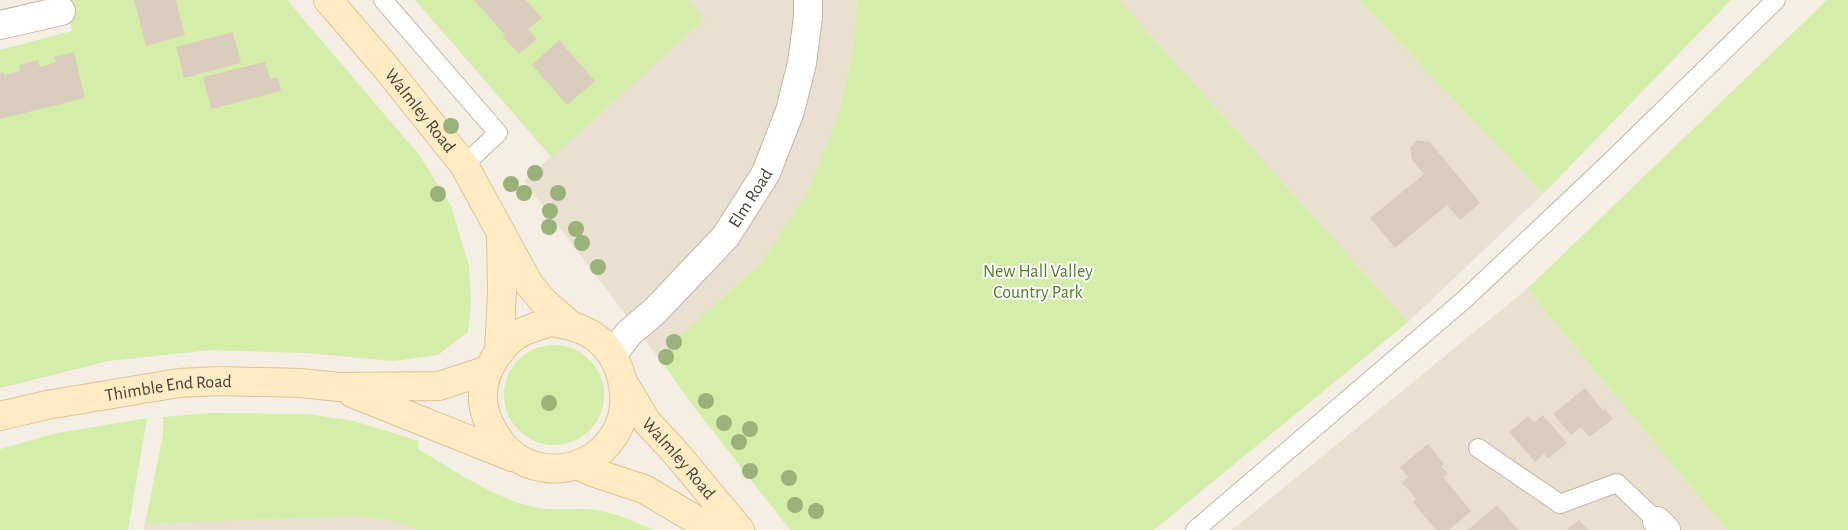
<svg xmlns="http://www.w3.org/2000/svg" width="1848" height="530" viewBox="0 0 1848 530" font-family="'Alegreya Sans',sans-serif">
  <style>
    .residential { fill: #e9e0d2 }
    .green { fill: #d4eea9 }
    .building { fill: #daccbc }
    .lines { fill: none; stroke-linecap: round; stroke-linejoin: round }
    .lane-casing { stroke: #c1b6a6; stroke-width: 20 }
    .street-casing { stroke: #c1b6a6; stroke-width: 30 }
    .secondary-casing { stroke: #ddc391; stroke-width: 30 }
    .lane { stroke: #fff; stroke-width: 18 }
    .street { stroke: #fff; stroke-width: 28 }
    .secondary { stroke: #ffecc4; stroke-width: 28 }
    .tree { fill: #98b279 }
    .labels { text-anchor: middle; stroke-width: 4; stroke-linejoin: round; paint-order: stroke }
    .street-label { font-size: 18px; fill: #483e34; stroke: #fff }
    .park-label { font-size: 18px; fill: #4c8020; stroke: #fff }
  </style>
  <rect width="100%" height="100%" fill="#f4eee5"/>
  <g class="residential">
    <path d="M415,0H857L853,51L838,118L806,195L761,263L680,336L664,365L524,181L551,157Z"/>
    <path d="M1119,0H1359L1543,194L1408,322Z"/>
    <path d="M1527,289L1727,530H1232Z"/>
    <path d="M356,516L393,521L418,530H144L145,524Z"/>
  </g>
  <g class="green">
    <path d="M65,0H287L420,156L451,206L469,266L471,303L468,332L438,355L394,361L304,353L211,350L108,361L0,388V50L72,31Z"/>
    <path d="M415,0H688L705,19L552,157Z"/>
    <path d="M857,0H1119L1408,322L1154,530H790L691,403L664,365L680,336L761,263L806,195L838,117L853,51Z"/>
    <path d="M1359,0H1731L1543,194Z"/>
    <path d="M1827,0H1848V530H1727L1527,289Z"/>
    <circle cx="554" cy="395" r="50"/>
    <path d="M211,413L308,414L354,421L419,441L418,449C454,470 493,498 534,507C554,512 576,507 596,510C615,513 636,522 654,530H418L393,521L356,516L145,524L163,435V417Z"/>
    <path d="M147,418L128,530H0V449L57,433Z"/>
  </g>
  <g class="building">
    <path d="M134,0H176L185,35L146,46Z"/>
    <path d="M474,0H526L542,18L528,29L537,39L519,54L503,37L505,35Z"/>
    <path d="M233,32L241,63L184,78L176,47Z"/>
    <path d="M559,40L595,81L567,105L532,65Z"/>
    <path d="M74,52L85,98L0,119V73L4,72L5,75L20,71L19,65L38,60L40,67L56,62L54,57Z"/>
    <path d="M265,62L270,79L278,77L281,91L211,109L203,77Z"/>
    <path d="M1417,140L1430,142L1480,203L1460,220L1447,205L1395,248L1370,218L1424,174L1412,160L1410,148Z"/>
    <path d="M1585,388L1603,411L1605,409L1613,419L1589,437L1581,427L1571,435L1553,414Z"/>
    <path d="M1543,415L1567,443L1548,459L1544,454L1535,462L1509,432L1528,416L1534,422Z"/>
    <path d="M1428,444L1444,464L1441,466L1448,474L1443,477L1471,511L1449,530H1436L1413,502L1416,499L1402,482L1408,477L1400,467Z"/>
    <path d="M1497,505L1518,530H1468Z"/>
    <path d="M1579,520L1588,530H1567Z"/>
  </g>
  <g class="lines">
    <g class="lane-casing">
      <g id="lane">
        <path d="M383,0L498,133L464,165"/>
        <path d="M1478,448L1560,504L1617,483L1657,521"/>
        <path d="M1195,530L1465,299L1608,164L1776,0"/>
      </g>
    </g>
    <g class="street-casing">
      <g id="street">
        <path d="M0,25L61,11"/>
        <path id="s1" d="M613,354L629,333L655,311L726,236L766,173L790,111L802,63L808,17V0"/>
        <path d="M1657,521L1666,530"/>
      </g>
    </g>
    <g class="secondary-casing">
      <g id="secondary">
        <path id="s2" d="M328,0L388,70L464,165L529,284L544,302L569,324"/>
        <path d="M551,322C567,324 586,329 599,340C625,363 633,408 613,437C588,475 532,480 503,445C481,418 475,389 495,358C500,351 508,341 515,336C526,329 538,326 551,322Z"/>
        <path d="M499,352L502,292L501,236"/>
        <path id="s3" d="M623,382L647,422L675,452L740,530"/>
        <path d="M352,393L512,457"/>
        <path id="s4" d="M0,416L47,405L179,383L219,381L300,383L339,387L439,386L488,370"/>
        <path d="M577,465L595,473L644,489L713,530"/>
      </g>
    </g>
    <use href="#lane" class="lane"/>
    <use href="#street" class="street"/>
    <use href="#secondary" class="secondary"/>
  </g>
  <g class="tree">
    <circle cx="451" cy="126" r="8"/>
    <circle cx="535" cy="173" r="8"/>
    <circle cx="511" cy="184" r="8"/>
    <circle cx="524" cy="193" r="8"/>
    <circle cx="558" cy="193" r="8"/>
    <circle cx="438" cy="194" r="8"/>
    <circle cx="550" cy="211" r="8"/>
    <circle cx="549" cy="227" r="8"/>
    <circle cx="576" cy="229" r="8"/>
    <circle cx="582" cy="243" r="8"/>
    <circle cx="598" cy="267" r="8"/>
    <circle cx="674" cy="342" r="8"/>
    <circle cx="666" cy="357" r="8"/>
    <circle cx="706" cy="401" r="8"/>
    <circle cx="549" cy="403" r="8"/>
    <circle cx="724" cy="423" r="8"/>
    <circle cx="750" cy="429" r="8"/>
    <circle cx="739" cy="442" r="8"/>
    <circle cx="750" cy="471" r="8"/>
    <circle cx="789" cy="478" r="8"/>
    <circle cx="795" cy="505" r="8"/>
    <circle cx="816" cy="511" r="8"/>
  </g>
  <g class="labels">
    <g class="street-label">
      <text dy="6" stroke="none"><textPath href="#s2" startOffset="144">Walmley Road</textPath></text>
      <text dy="6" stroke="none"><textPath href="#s1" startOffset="209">Elm Road</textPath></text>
      <text dy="6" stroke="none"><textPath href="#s4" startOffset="171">Thimble End Road</textPath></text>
      <text dy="6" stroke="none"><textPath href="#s3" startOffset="95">Walmley Road</textPath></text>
    </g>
    <g class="park-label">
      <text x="1038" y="277">New Hall Valley<tspan x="1038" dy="21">Country Park</tspan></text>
    </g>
  </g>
</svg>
